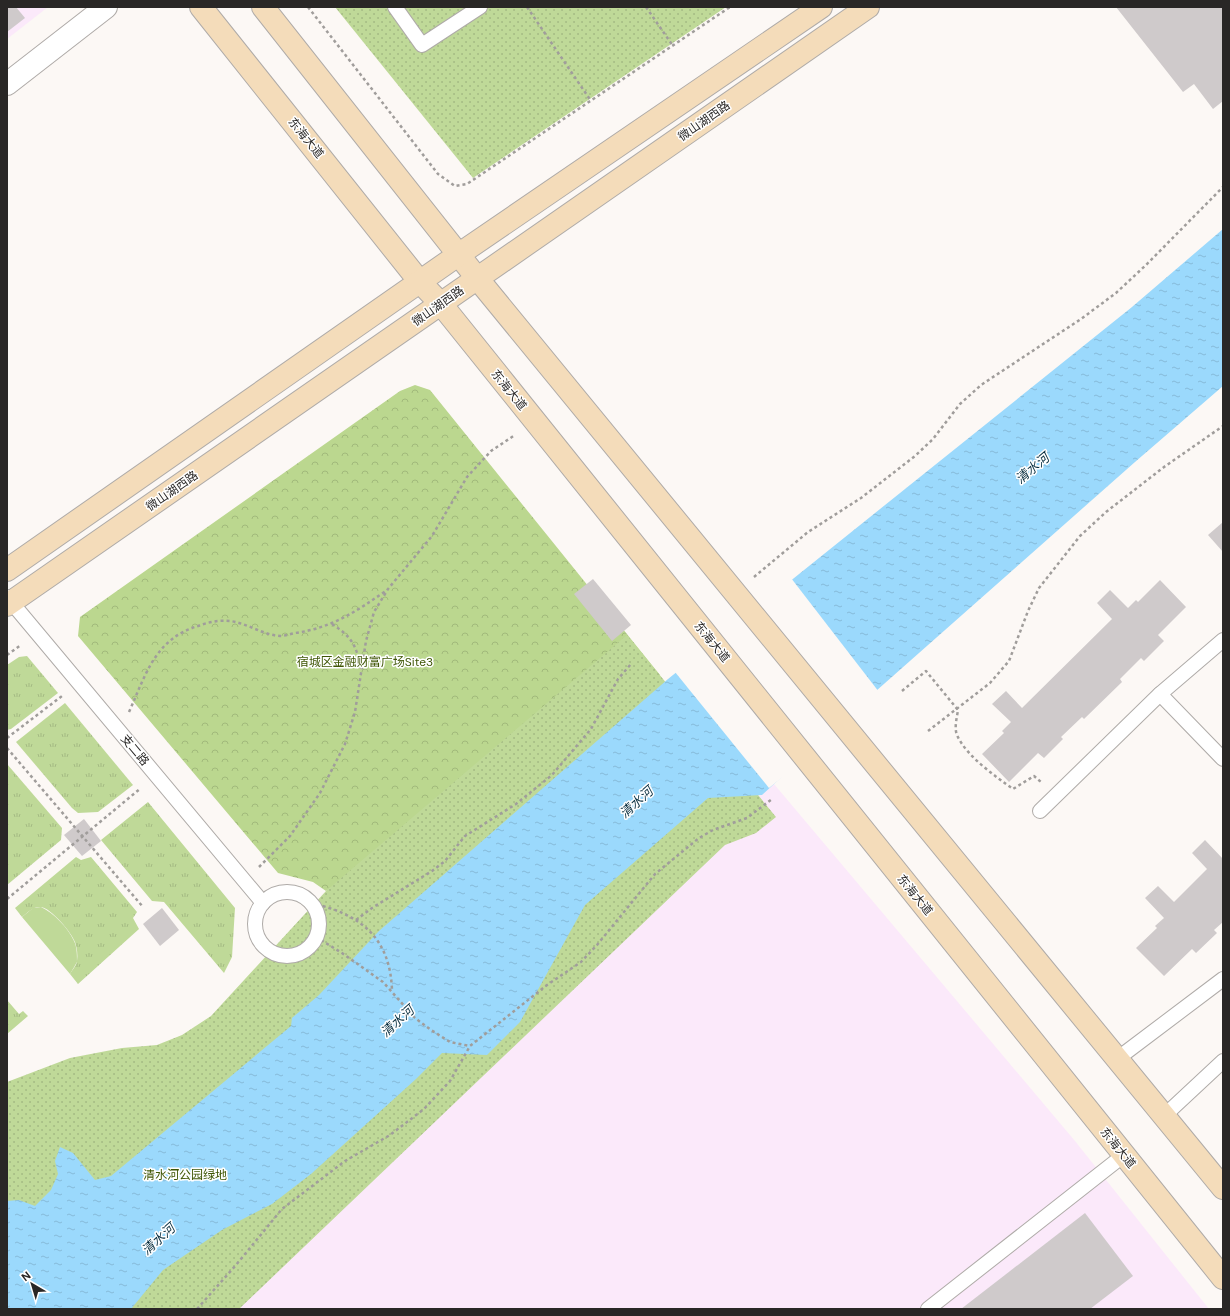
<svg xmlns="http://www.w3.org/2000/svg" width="1230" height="1316" viewBox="0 0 1230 1316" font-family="'DM Sans','Noto Sans SC',sans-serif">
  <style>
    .commercial { fill: #fbe9fa }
    .grass { fill: url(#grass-tufts) }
    .forest { fill: url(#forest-crowns) }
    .park { fill: url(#park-dots) }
    .pitch { fill: #bfd998 }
    .water { fill: url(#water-ripples) }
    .pier { fill: #fcf8f5 }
    .building { fill: #cfcacb }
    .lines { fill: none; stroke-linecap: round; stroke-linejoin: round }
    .lane-casing { stroke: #afaba8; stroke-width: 16 }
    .street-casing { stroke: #afaba8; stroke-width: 24 }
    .secondary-casing { stroke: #afaba8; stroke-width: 24 }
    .path { stroke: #a09d9b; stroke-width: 2.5; stroke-dasharray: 3 3; stroke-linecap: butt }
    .lane { stroke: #fff; stroke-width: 14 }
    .street { stroke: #fff; stroke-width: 22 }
    .secondary { stroke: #f4dcba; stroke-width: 22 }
    .labels { text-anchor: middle; stroke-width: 3; stroke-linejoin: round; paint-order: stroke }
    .street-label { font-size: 12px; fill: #292726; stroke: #fff }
    .park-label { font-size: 12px; fill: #3e5504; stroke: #fff }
    .water-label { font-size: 13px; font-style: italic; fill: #092f40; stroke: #fff }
  </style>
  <defs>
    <pattern id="grass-tufts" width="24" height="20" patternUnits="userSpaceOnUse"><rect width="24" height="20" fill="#bfd998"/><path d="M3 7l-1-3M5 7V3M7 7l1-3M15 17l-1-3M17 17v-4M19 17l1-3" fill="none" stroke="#a4ba83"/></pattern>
    <pattern id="forest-crowns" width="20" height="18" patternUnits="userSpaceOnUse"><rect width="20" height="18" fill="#bbd78f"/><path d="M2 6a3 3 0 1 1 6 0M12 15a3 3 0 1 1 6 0" fill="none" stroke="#a1b97b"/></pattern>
    <pattern id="park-dots" width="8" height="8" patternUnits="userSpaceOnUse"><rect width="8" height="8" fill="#bfd998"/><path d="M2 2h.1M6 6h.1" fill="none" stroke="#a4ba83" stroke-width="1.8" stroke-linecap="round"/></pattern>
    <pattern id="water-ripples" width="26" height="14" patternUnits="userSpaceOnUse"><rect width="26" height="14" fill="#9bd9fc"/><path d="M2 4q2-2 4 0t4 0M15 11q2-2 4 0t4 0" fill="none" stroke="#86bad8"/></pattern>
  </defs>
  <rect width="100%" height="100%" fill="#fcf8f5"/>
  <g class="commercial">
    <path d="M7,7H48L7,39Z"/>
    <path d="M774,784L1075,1141L1209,1309H131L708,798L762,795Z"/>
  </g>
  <g class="grass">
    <path d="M27,656L58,693L11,729L7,730V665L19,657Z"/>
    <path d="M65,703L133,785L98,812L78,813L72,808L16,742Z"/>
    <path d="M7,764L62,828L61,840L7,885Z"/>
    <path d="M148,802L235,908L232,957L224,973L164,902L152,901L101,840Z"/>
    <path d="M76,857L81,860L91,857L137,912L133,918L139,929L78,984L70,974C72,970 77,965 77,961C78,955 77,948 75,942C72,933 51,908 41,907C33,906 27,913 22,917L15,908Z"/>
    <path d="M7,1000L19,1014L23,1011L28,1016L7,1034Z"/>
  </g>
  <path class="forest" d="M415,385L430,390L660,675L326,891L313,882L278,873L78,636L80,617L400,391Z"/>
  <g class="park">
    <path d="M335,7H726L473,178Z"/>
    <path d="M627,635L776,817L756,833L725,845L239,1309H7V1082L70,1058L122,1048L157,1045L182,1035L211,1016L326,891Z"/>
  </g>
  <path class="pitch" d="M41,907C54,913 68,928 74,941C77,947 77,955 77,962L70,974L22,917L33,908Z"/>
  <path class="water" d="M1223,229V386L1135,462L876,691L762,795L708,798L585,905L520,1022L487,1055L442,1053L416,1079L311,1174L272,1204L222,1230L163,1270L131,1309H7V1201L19,1200L35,1206L51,1190L58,1174L55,1161L60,1147L73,1153L95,1180L111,1176L291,1026L292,1018L319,995L379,931L668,679L1132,307Z"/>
  <path class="pier" d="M791,578L879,692L799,764L769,788L675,672Z"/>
  <g class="building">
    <path d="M7,7H16L25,18L7,32Z"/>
    <path d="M1116,7H1223V101L1213,109L1194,84L1183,92Z"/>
    <path d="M1223,522V552L1208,535Z"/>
    <path d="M593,579L631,625L612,641L574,594Z"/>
    <path d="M1160,580L1186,607L1158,635L1164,641L1144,661L1141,658L1120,679L1122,682L1084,719L1082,717L1061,737L1063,739L1044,758L1038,753L1009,782L982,754L1004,733L1002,731L1011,722L992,704L1006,691L1022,708L1112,619L1097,603L1110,590L1128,608L1136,600L1138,602Z"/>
    <path d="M84,819L101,841L82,856L64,835Z"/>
    <path d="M1205,840L1223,859V922L1214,930L1217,933L1196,953L1192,949L1164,976L1136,948L1157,928L1155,926L1164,918L1145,898L1158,886L1174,902L1207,869L1192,853Z"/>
    <path d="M162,908L179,930L160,946L143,924Z"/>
    <path d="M1085,1213L1133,1276L1090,1309H961Z"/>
  </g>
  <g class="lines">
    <g class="lane-casing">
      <g id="lane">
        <path d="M395,7L422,45L480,7"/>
        <path d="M7,597L263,903"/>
        <path d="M1223,640L1160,694L1223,759"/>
        <path d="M1040,811L1160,694"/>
        <circle cx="287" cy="924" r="32"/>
        <path d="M1117,1059L1223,979"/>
        <path d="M1164,1116L1223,1061"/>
        <path d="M928,1309L1124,1155"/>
      </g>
    </g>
    <g class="street-casing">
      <path id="street" d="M7,84L106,7"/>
    </g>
    <g class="secondary-casing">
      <g id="secondary">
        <path d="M201,7L420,282L441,304L1223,1278"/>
        <path d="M263,7L477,278L1223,1188"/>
        <path d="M7,570L458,255L821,7"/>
        <path d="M7,605L868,7"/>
      </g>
    </g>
    <g class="path">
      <path d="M308,7L438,174L455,186L467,184L730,7"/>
      <path d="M527,7L591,101"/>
      <path d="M646,7L673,46"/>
      <path d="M754,577L808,532L861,498L915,456L933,439L960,404L981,385L1081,319L1116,293L1146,265L1223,187"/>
      <path d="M332,624C352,637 356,645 361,668"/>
      <path d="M7,655L21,645"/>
      <path d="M902,691L926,671L958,710C957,717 954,728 957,735C966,756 995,776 1013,789L1034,776L1041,782"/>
      <path d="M129,712C146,674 155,639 198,626C208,622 219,620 230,621C247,623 263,635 280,636C285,636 290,634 295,633C332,628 357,611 387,590"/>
      <path d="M928,731L990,683L1009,661L1028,611L1039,588L1080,536L1106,512L1164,467L1223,426"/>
      <path d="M7,738L62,696"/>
      <path d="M7,748L143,907"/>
      <path d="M259,867L290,836L320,793L345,744L355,712L366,641L374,612L388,589L432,536L467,477L491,451L515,435"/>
      <path d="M7,899L141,788"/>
      <path d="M311,903C360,914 390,937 392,990"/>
      <path d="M356,920L372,908L432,871L445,861L465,836L516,804L552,775L591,729L618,679L631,664"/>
      <path d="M316,937L342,953L383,982L415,1018L431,1030L450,1042L470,1046"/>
      <path d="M197,1309L236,1265L282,1209L345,1161L390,1135L424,1109L450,1081L470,1046L547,985L581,962L597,945L655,874L699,838L713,830L747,818L772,799"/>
    </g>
    <use href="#lane" class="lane"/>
    <use href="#street" class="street"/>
    <use href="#secondary" class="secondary"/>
  </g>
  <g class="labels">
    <g class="street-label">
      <text transform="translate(704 121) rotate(-35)" y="4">微山湖西路</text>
      <text transform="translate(306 138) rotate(51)" y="4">东海大道</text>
      <text transform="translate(438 306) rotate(-35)" y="4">微山湖西路</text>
      <text transform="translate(509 390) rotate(51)" y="4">东海大道</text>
      <text transform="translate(172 491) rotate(-35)" y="4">微山湖西路</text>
      <text transform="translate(712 642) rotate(51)" y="4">东海大道</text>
      <text transform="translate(135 750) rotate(50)" y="4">支二路</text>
      <text transform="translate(915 895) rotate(51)" y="4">东海大道</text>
      <text transform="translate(1118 1148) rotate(51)" y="4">东海大道</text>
    </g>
    <g class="park-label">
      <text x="365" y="666">宿城区金融财富广场Site3</text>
      <text x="185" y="1179">清水河公园绿地</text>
    </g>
    <g class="water-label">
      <text transform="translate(1032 468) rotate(-40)" y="5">清水河</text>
      <text transform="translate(636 802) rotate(-42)" y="5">清水河</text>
      <text transform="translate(397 1021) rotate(-42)" y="5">清水河</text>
      <text transform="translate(158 1239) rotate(-42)" y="5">清水河</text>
    </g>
  </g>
  <rect width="1230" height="1316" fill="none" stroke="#292726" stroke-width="16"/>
  <g transform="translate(32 1284) rotate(322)" stroke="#ffffff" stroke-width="3" paint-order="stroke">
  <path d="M0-3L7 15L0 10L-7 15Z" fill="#292726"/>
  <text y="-6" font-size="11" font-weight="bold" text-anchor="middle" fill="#292726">N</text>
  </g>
</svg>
